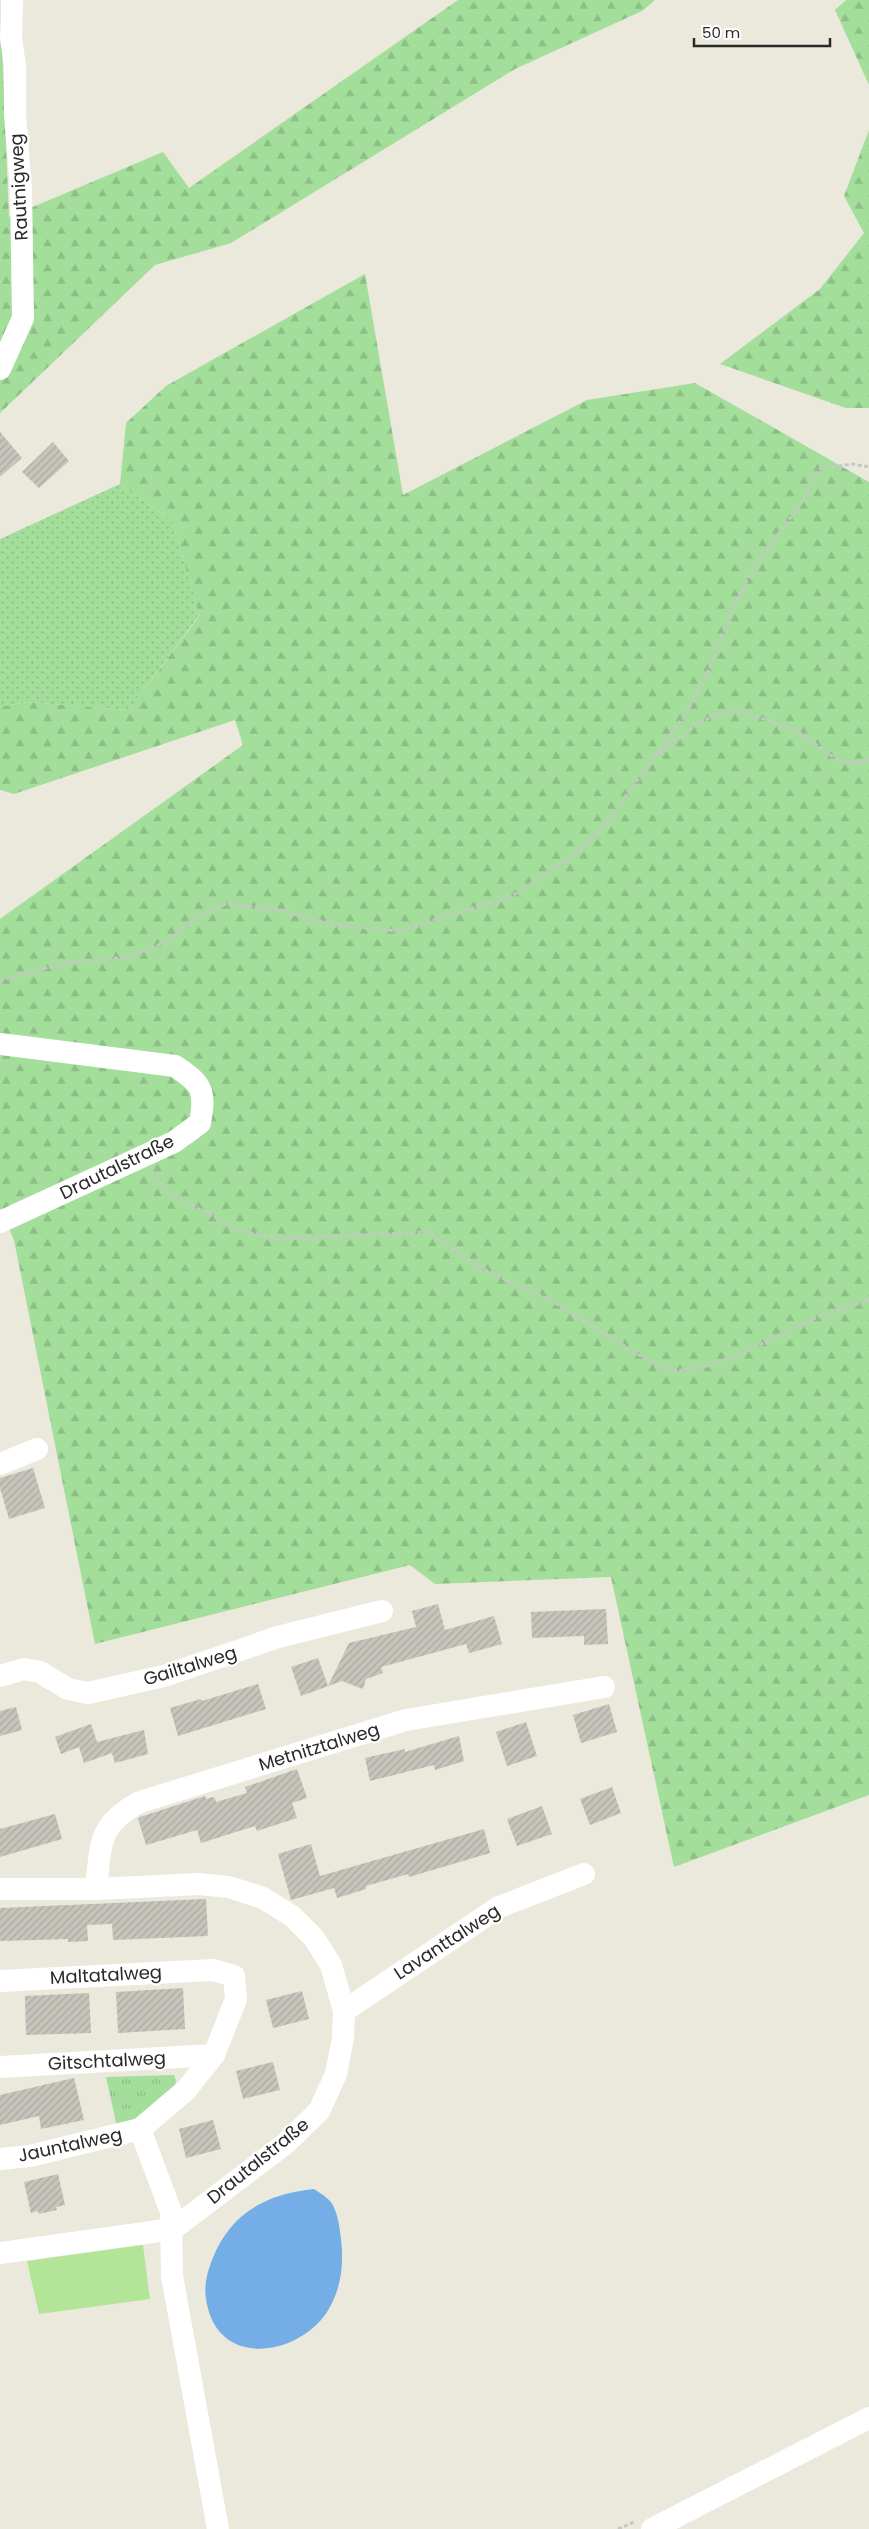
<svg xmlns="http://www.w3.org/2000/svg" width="869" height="2529" viewBox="0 0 869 2529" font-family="Poppins,sans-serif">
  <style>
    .grass { fill: url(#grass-dots) }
    .forest { fill: url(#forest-firs) }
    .park { fill: url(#park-tufts) }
    .pitch { fill: #b2e597 }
    .water { fill: #75aee7 }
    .building { fill: url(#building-hatch) }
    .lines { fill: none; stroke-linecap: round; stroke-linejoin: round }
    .path { stroke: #c7c7c7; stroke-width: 3; stroke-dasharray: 4 2.5; stroke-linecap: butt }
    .minor { stroke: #fff; stroke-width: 22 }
    .labels { text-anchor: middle; stroke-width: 4.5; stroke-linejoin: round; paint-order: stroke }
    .street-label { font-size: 18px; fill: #292929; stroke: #fff }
  </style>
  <defs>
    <pattern id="grass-dots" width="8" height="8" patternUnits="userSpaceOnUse" patternTransform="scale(1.25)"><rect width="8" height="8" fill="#a3de9b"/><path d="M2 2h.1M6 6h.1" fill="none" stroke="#8cbe86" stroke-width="1.8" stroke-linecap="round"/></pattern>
    <pattern id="forest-firs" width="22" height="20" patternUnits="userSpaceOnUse" patternTransform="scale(1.25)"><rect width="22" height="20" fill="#a3de9b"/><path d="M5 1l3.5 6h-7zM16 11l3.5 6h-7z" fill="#8cbe86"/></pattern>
    <pattern id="park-tufts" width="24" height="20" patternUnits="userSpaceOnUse" patternTransform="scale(1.25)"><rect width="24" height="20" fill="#a3de9b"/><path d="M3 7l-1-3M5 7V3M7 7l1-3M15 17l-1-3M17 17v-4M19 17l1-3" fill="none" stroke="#8cbe86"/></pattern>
    <pattern id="building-hatch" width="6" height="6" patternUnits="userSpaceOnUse" patternTransform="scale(1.25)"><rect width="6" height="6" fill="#c6c4bb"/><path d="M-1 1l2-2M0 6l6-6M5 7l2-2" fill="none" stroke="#aaa8a1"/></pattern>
  </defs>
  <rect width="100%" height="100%" fill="#ebe8dc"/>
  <path class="grass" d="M120,484L172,521L200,614L129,710L26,702L0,707V539Z"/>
  <g class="forest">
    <path d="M0,0L9,217L163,152L189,188L458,0H655L642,11L515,69L231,243L155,265L0,413Z"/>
    <path d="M846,0H869V85L835,10Z"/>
    <path d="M869,130V408H846L720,364L820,289L864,233L844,196Z"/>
    <path d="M365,274L403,495L587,400L695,383L869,482V1795L674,1867L611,1577L435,1584L410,1565L95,1644L14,1240L0,1208V919L243,745L235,720L14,794L0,790V707L26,702L129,710L200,615L172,521L120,484L126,423L166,386Z"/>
  </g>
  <path class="park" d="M174,2075L176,2080L175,2088L134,2120L117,2127L106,2077Z"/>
  <path class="pitch" d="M143,2245L150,2299L39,2314L27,2261Z"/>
  <path class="water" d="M314,2189C319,2192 325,2196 329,2200C337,2207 340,2229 341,2239C344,2265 341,2290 327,2312C301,2352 230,2368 210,2315C203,2295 204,2280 212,2260C230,2213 266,2194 314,2189Z"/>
  <g class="building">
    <path d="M0,432L22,458L0,477Z"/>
    <path d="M53,442L69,461L39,488L22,472Z"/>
    <path d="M33,1468L45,1508L9,1519L0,1488V1478Z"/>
    <path d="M438,1604L445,1630L494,1616L502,1644L469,1653L466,1644L381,1667L383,1673L366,1679L363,1689L342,1681L301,1696L291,1667L318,1658L328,1686L349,1643L416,1627L412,1611Z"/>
    <path d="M606,1609L608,1644L584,1645V1636L532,1638L531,1612Z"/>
    <path d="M258,1684L266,1709L178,1736L170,1708L201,1699L202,1701Z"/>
    <path d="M609,1704L617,1732L581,1743L573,1715Z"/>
    <path d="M16,1707L22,1730L0,1736V1711Z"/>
    <path d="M526,1722L537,1756L507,1766L496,1732Z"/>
    <path d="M91,1724L97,1742L144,1730L148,1754L115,1763L112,1753L84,1763L79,1747L61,1754L55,1737Z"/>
    <path d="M459,1736L464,1761L435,1770L434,1765L370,1781L365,1758L405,1749V1752Z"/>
    <path d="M297,1769L307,1798L292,1803L297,1818L257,1831L255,1826L201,1843L197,1830L146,1845L138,1819L140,1817L205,1796L206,1799L214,1797L216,1802L247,1793L245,1787Z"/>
    <path d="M612,1787L621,1813L590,1825L580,1799Z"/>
    <path d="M542,1806L552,1834L517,1846L507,1819Z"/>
    <path d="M55,1814L62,1839L0,1857V1829Z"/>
    <path d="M484,1829L490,1853L409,1877L408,1874L366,1886V1889L337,1898L334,1888L291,1900L278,1854L311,1844L320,1876Z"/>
    <path d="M206,1899L208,1936L113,1940L112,1924L87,1925L88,1941L68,1942V1939L0,1941V1908Z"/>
    <path d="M183,1988L185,2029L118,2033L116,1992Z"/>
    <path d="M302,1991L309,2019L273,2028L266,2000Z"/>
    <path d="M89,1993L91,2033L26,2035L25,1996Z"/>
    <path d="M273,2062L280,2090L243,2099L236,2071Z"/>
    <path d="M74,2078L84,2120L41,2129L39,2116L0,2125V2095Z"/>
    <path d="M213,2120L221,2149L186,2158L179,2129Z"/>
    <path d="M58,2174L65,2205L56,2207L57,2210L39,2214L38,2211L31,2213L24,2182Z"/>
  </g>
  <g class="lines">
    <g class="path">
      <path d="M658,754L702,721L724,713L743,712L795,730L839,761L860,763L869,760"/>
      <path d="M0,982L4,979L67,963L128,957L168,941L196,917L225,904L278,910L336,925L398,931L512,896L565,862L600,831L686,714L711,665L734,605L755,566L802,502L820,469L852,464L869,467"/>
      <path d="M150,1174L170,1194L242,1231L279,1239L427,1232L481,1268L552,1301L654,1364L676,1371L707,1366L743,1353L819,1316L869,1300"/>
      <path d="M618,2529L634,2522"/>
    </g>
    <g class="minor">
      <path d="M0,369L23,318L21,189L15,114V66L11,38L12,0"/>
      <path d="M0,1044L175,1066C202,1084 206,1090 200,1123L174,1142L0,1222"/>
      <path d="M0,1464L37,1449"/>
      <path d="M0,1676L24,1669L40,1672L68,1689L88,1693L164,1676L278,1637L382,1611"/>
      <path d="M0,1889H96L199,1884L229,1887L263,1898L292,1916L314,1938L331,1965L344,2011L343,2038L336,2074L319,2111L285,2144L173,2229L0,2253"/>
      <path d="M96,1889C101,1845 97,1825 140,1802L406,1720L604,1687"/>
      <path d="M0,1981L213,1970L234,1976L236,1999L214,2055L186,2090L140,2129L30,2156L0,2159"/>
      <path d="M344,2011L499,1907L584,1874"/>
      <path d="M0,2067L214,2055"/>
      <path d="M140,2129L171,2212L172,2276L218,2529"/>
      <path d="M652,2529L869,2418"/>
    </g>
  </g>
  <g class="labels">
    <g class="street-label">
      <text transform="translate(19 187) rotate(-93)" y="6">Rautnigweg</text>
      <text transform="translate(117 1167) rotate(-26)" y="6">Drautalstraße</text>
      <text transform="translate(190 1666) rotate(-17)" y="6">Gailtalweg</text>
      <text transform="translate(319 1747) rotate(-17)" y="6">Metnitztalweg</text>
      <text transform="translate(447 1942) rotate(-33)" y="6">Lavanttalweg</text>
      <text transform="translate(106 1975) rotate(-3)" y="6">Maltatalweg</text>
      <text transform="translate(107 2061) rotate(-3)" y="6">Gitschtalweg</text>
      <text transform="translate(70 2145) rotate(-12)" y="6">Jauntalweg</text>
      <text transform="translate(258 2161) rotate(-39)" y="6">Drautalstraße</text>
    </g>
  </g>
  <path d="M694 38v8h136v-8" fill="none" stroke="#292929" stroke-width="2.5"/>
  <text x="702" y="38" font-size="15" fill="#292929" stroke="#ffffff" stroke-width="4" paint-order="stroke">50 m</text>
</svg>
